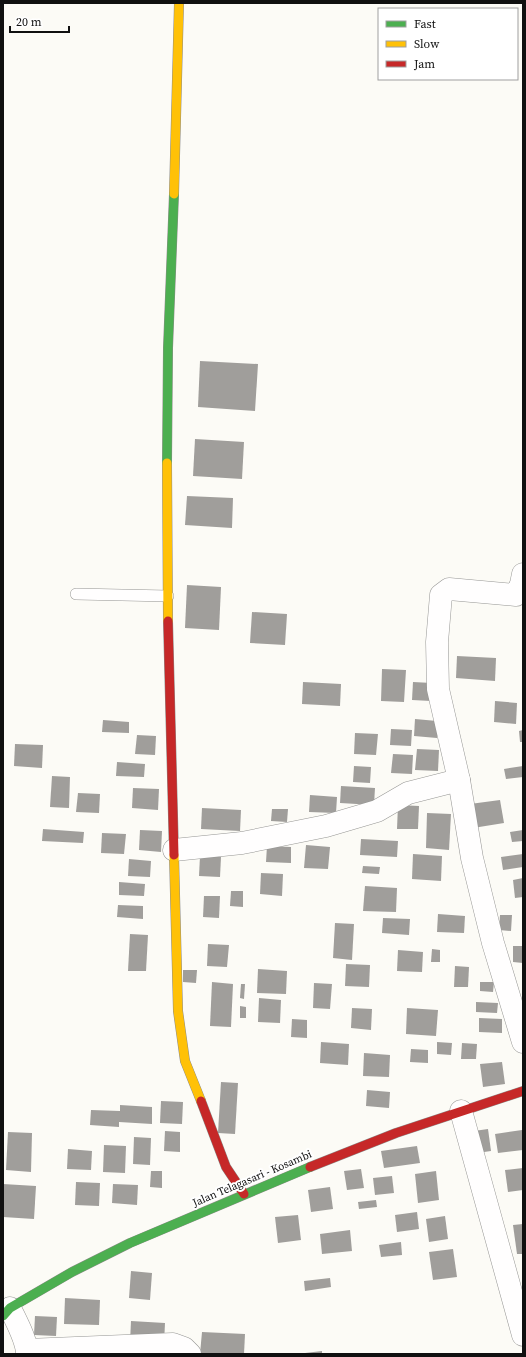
<svg xmlns="http://www.w3.org/2000/svg" width="526" height="1357" viewBox="0 0 526 1357" font-family="'Source Serif 4',serif">
  <style>
    .building { fill: #a09e9b }
    .lines { fill: none; stroke-linecap: round; stroke-linejoin: round }
    .lane-casing { stroke: #969694; stroke-width: 12 }
    .street-casing { stroke: #969694; stroke-width: 23 }
    .fast-casing { stroke: #8d8c8a; stroke-width: 10 }
    .slow-casing { stroke: #8d8c8a; stroke-width: 10 }
    .jam-casing { stroke: #8d8c8a; stroke-width: 10 }
    .lane { stroke: #fffefe; stroke-width: 11 }
    .street { stroke: #fffefe; stroke-width: 22 }
    .fast { stroke: #4caf50; stroke-width: 9 }
    .slow { stroke: #ffc107; stroke-width: 9 }
    .jam { stroke: #c62828; stroke-width: 9 }
    .labels { text-anchor: middle; stroke-width: 4; stroke-linejoin: round; paint-order: stroke }
    .street-label { font-size: 11px; fill: #101010; stroke: #fff }
  </style>
  <rect width="100%" height="100%" fill="#fcfbf6"/>
  <g class="building">
    <path d="M200,361L258,364L255,411L198,407Z"/>
    <path d="M195,439L244,442L242,479L193,476Z"/>
    <path d="M187,496L233,498L232,528L185,525Z"/>
    <path d="M187,585L221,587L219,630L185,628Z"/>
    <path d="M252,612L287,614L285,645L250,643Z"/>
    <path d="M457,656L496,658L495,681L456,678Z"/>
    <path d="M382,669L406,670L404,702L381,701Z"/>
    <path d="M303,682L341,684L340,706L302,704Z"/>
    <path d="M413,682L432,683L431,701L412,700Z"/>
    <path d="M495,701L517,703L516,724L494,722Z"/>
    <path d="M415,719L437,721V738L414,736Z"/>
    <path d="M103,720L129,722V733L102,732Z"/>
    <path d="M391,729L412,730L411,746L390,745Z"/>
    <path d="M523,730V742H520L519,731Z"/>
    <path d="M355,733L378,734L376,755L354,754Z"/>
    <path d="M137,735L156,736L155,755L135,754Z"/>
    <path d="M15,744L43,745L42,768L14,766Z"/>
    <path d="M417,749L439,750L438,771L415,770Z"/>
    <path d="M393,754L413,755L412,774L391,773Z"/>
    <path d="M117,762L145,764L144,777L116,776Z"/>
    <path d="M354,766L371,767L370,783L353,782Z"/>
    <path d="M523,766V777L506,779L504,769Z"/>
    <path d="M52,776L70,777L69,808L50,807Z"/>
    <path d="M341,786L375,788L374,805L340,803Z"/>
    <path d="M133,788L159,789L158,810L132,808Z"/>
    <path d="M78,793L100,794L99,813L76,812Z"/>
    <path d="M310,795L337,797L336,813L309,812Z"/>
    <path d="M500,800L504,823L473,828L470,804Z"/>
    <path d="M398,805L419,806L418,829H397Z"/>
    <path d="M202,808L241,810L240,831L201,829Z"/>
    <path d="M272,809H288L287,822L271,821Z"/>
    <path d="M427,813L451,814L449,850L426,848Z"/>
    <path d="M43,829L84,832L83,843L42,841Z"/>
    <path d="M140,830L162,831L161,852L139,850Z"/>
    <path d="M523,830V841L512,842L510,832Z"/>
    <path d="M102,833L126,834L124,854L101,853Z"/>
    <path d="M361,839L398,841L397,857L360,855Z"/>
    <path d="M306,845L330,847L328,869L304,868Z"/>
    <path d="M267,846L291,847V863L266,862Z"/>
    <path d="M413,854L442,856L441,881L412,879Z"/>
    <path d="M523,854V867L503,870L501,857Z"/>
    <path d="M200,856L221,857L220,877L199,876Z"/>
    <path d="M129,859L151,861L150,877L128,876Z"/>
    <path d="M363,866L380,867L379,874L362,873Z"/>
    <path d="M261,873L283,874L282,896L260,894Z"/>
    <path d="M523,878V897L515,898L513,880Z"/>
    <path d="M119,882L145,884L144,896L119,895Z"/>
    <path d="M365,886L397,888L396,912L363,911Z"/>
    <path d="M231,891H243V907L230,906Z"/>
    <path d="M204,896H220L219,918L203,917Z"/>
    <path d="M118,905L143,906V919L117,917Z"/>
    <path d="M438,914L465,916L464,933L437,932Z"/>
    <path d="M500,915H512L511,931L499,930Z"/>
    <path d="M383,918L410,919L409,935L382,933Z"/>
    <path d="M335,923L354,924L352,960L333,958Z"/>
    <path d="M130,934L148,935L146,971H128Z"/>
    <path d="M208,944L229,945L227,967L207,966Z"/>
    <path d="M513,946H523V963L513,962Z"/>
    <path d="M432,949L440,950V962H431Z"/>
    <path d="M398,950L423,952L422,972L397,971Z"/>
    <path d="M346,964L370,965L369,987L345,986Z"/>
    <path d="M455,966L469,967L468,987H454Z"/>
    <path d="M258,969L287,971L286,994L257,993Z"/>
    <path d="M183,970H197L196,983L183,982Z"/>
    <path d="M212,982L233,984L231,1027L210,1026Z"/>
    <path d="M480,982H494L493,992L480,991Z"/>
    <path d="M314,983L332,984L330,1009L313,1008Z"/>
    <path d="M241,984H245L244,999L240,998Z"/>
    <path d="M259,998L281,1000L280,1023L258,1022Z"/>
    <path d="M476,1002L498,1003L497,1013L476,1012Z"/>
    <path d="M240,1006L246,1007V1018H240Z"/>
    <path d="M352,1008L372,1009L371,1030L351,1028Z"/>
    <path d="M407,1008L438,1010L436,1036L406,1034Z"/>
    <path d="M479,1018L502,1019V1033L479,1032Z"/>
    <path d="M292,1019L307,1020V1038L291,1037Z"/>
    <path d="M321,1042L349,1044L348,1065L320,1063Z"/>
    <path d="M437,1042L452,1043L451,1055L437,1054Z"/>
    <path d="M462,1043L477,1044L476,1059H461Z"/>
    <path d="M411,1049L428,1050V1063L410,1062Z"/>
    <path d="M364,1053L390,1055L389,1077L363,1076Z"/>
    <path d="M502,1062L505,1084L483,1087L480,1064Z"/>
    <path d="M221,1082L238,1083L235,1134L218,1133Z"/>
    <path d="M367,1090L390,1092L389,1108L366,1106Z"/>
    <path d="M161,1101L183,1102L182,1124L160,1123Z"/>
    <path d="M120,1105L152,1107V1124L119,1122V1127L90,1125L91,1110L120,1111Z"/>
    <path d="M488,1129L491,1151L477,1153L474,1131Z"/>
    <path d="M522,1130L523,1150L498,1153L495,1134Z"/>
    <path d="M165,1131L180,1132V1152L164,1151Z"/>
    <path d="M8,1132L32,1133L31,1172L6,1170Z"/>
    <path d="M134,1137L151,1138L150,1165L133,1164Z"/>
    <path d="M104,1145L126,1146L125,1173L103,1172Z"/>
    <path d="M417,1146L420,1163L384,1168L381,1151Z"/>
    <path d="M68,1149L92,1151L91,1170L67,1169Z"/>
    <path d="M523,1168V1190L508,1192L505,1170Z"/>
    <path d="M361,1169L364,1188L347,1190L344,1171Z"/>
    <path d="M151,1171H162V1188L150,1187Z"/>
    <path d="M436,1171L439,1200L418,1203L415,1174Z"/>
    <path d="M392,1176L394,1193L375,1195L373,1178Z"/>
    <path d="M76,1182L100,1183L99,1206L75,1205Z"/>
    <path d="M3,1184L36,1186L34,1219L3,1217Z"/>
    <path d="M113,1184L138,1185L137,1205L112,1203Z"/>
    <path d="M330,1187L333,1209L311,1212L308,1190Z"/>
    <path d="M376,1200L377,1207L359,1209L358,1202Z"/>
    <path d="M417,1212L419,1229L397,1232L395,1215Z"/>
    <path d="M298,1215L301,1240L278,1243L275,1217Z"/>
    <path d="M445,1216L448,1239L429,1242L426,1219Z"/>
    <path d="M523,1224V1254H517L513,1225Z"/>
    <path d="M350,1230L352,1251L322,1254L320,1234Z"/>
    <path d="M401,1242L402,1255L381,1257L379,1245Z"/>
    <path d="M453,1249L457,1277L433,1280L429,1252Z"/>
    <path d="M131,1271L152,1273L150,1300L129,1298Z"/>
    <path d="M330,1278L331,1287L305,1291L304,1281Z"/>
    <path d="M65,1298L100,1300L99,1325L64,1324Z"/>
    <path d="M35,1316L57,1317L56,1336L34,1335Z"/>
    <path d="M131,1321L165,1323L164,1344L130,1342Z"/>
    <path d="M202,1332L245,1334L244,1354H200Z"/>
    <path d="M322,1351V1354H306L305,1353Z"/>
  </g>
  <g class="lines">
    <g class="lane-casing">
      <path id="lane" d="M76,594L168,596"/>
    </g>
    <g class="street-casing">
      <g id="street">
        <path d="M523,574L521,584L516,595L449,589L441,595L437,642L438,689L459,780L472,858L493,943L523,1042"/>
        <path d="M174,850L242,843L326,826L377,811L408,793L459,780"/>
        <path d="M461,1111L523,1335"/>
        <path d="M10,1308C16,1321 27,1340 27,1354"/>
        <path d="M27,1350L173,1344L184,1348L190,1354"/>
      </g>
    </g>
    <g class="fast-casing">
      <g id="fast">
        <path d="M167,463L168,348L174,194"/>
        <path d="M3,1316L10,1308L72,1272L130,1243L310,1167"/>
      </g>
    </g>
    <g class="slow-casing">
      <g id="slow">
        <path d="M174,194L179,3"/>
        <path d="M167,463L168,621"/>
        <path d="M174,855L178,1011L185,1061L201,1101"/>
      </g>
    </g>
    <g class="jam-casing">
      <g id="jam">
        <path d="M168,621L174,855"/>
        <path d="M201,1101L226,1167L244,1194"/>
        <path d="M310,1167L396,1133L523,1091"/>
      </g>
    </g>
    <use href="#lane" class="lane"/>
    <use href="#street" class="street"/>
    <use href="#fast" class="fast"/>
    <use href="#slow" class="slow"/>
    <use href="#jam" class="jam"/>
  </g>
  <g class="labels">
    <g class="street-label">
      <text transform="translate(252 1178) rotate(-23)" y="4">Jalan Telagasari - Kosambi</text>
    </g>
  </g>
  <rect width="526" height="1357" fill="none" stroke="#101010" stroke-width="8"/>
  <rect x="378" y="8" width="140" height="72" fill="#ffffff" stroke="#9f9f9f"/>
  <rect x="386" y="21" width="20" height="6" fill="#4caf50" stroke="#9f9f9f"/>
  <text x="414" y="28" font-size="12" fill="#101010">Fast</text>
  <rect x="386" y="41" width="20" height="6" fill="#ffc107" stroke="#9f9f9f"/>
  <text x="414" y="48" font-size="12" fill="#101010">Slow</text>
  <rect x="386" y="61" width="20" height="6" fill="#c62828" stroke="#9f9f9f"/>
  <text x="414" y="68" font-size="12" fill="#101010">Jam</text>
  <path d="M10 26v6h59v-6" fill="none" stroke="#101010" stroke-width="2"/>
  <text x="16" y="26" font-size="12" fill="#101010" stroke="#ffffff" stroke-width="3" paint-order="stroke">20 m</text>
</svg>
